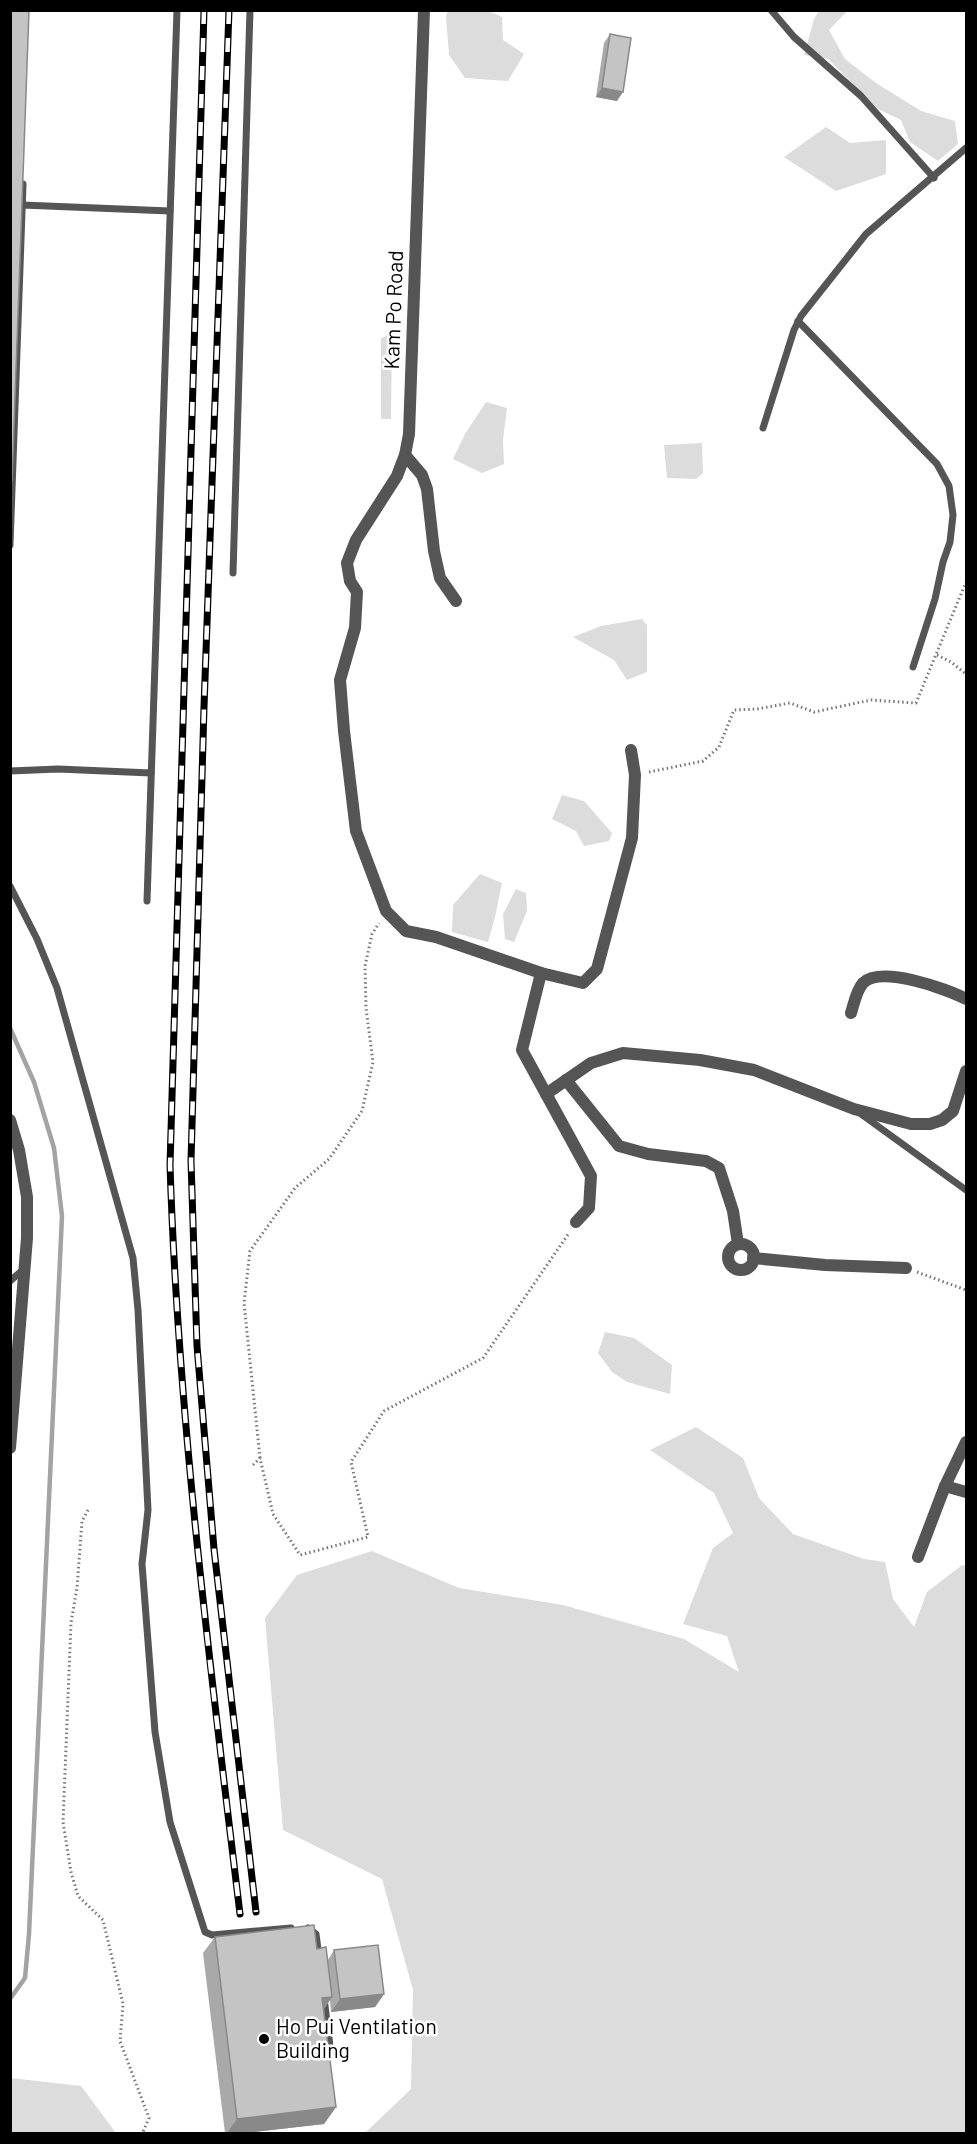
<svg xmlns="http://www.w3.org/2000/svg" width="977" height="2144" viewBox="0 0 977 2144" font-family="Barlow,sans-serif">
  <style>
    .green { fill: #dcdcdc }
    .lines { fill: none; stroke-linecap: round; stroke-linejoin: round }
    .stream { stroke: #a3a3a3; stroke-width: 4.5 }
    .path { stroke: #777; stroke-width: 3; stroke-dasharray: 1.5 3; stroke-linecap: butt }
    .service { stroke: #555; stroke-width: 7 }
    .minor { stroke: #555; stroke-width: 12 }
    .rail-casing { stroke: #000; stroke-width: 7 }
    .rail { stroke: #fff; stroke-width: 4.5; stroke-dasharray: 14; stroke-linecap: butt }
    .wall { fill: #a9a9a9 }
    .shaded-wall { fill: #898989 }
    .building { fill: #c4c4c4; stroke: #898989; stroke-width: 1.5 }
    .poi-dot { fill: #000; stroke: #fff; stroke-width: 2 }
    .labels { text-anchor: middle; stroke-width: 5; stroke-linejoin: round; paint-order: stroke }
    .street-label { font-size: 21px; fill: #000; stroke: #fff }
    .poi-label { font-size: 21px; fill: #000; stroke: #fff; text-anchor: start }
  </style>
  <rect width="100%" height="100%" fill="#fff"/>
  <g class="green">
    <path d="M448,10L489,11L502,17L503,40L524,54L508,81L465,78L449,55L446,17Z"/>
    <path d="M819,11H847L829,30L845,59L876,83L921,111L955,121L958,144L938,161L910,142L901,120L878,109L828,59L804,55L814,19Z"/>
    <path d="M826,127L850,143L886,140V174L836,191L784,157Z"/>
    <path d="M392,334L391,419H381V338Z"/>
    <path d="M486,402L507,408L503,440L504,464L482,473L453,459L465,434Z"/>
    <path d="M702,443L703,473L696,479L667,478L664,445Z"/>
    <path d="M642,619L647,625V672L627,680L614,660L573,637L601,626Z"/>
    <path d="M562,795L584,801L612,833L609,841L584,846L576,831L552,819Z"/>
    <path d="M480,874L502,883L495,917L488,942L452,932L453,905Z"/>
    <path d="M516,889L526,893L527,911L514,942L505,939L503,914Z"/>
    <path d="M605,1332L634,1338L672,1365L670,1394L627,1382L612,1372L598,1353Z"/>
    <path d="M696,1427L743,1458L759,1498L793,1534L864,1559L885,1562L893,1599L914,1627L927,1592L962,1565L966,1566V2133H365L411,2089L413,1990L382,1879L283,1830L265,1618L297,1575L372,1551L459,1588L563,1605L684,1639L739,1672L727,1636L683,1624L713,1548L733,1533L714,1493L650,1450Z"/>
    <path d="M11,2078L81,2086L116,2133H11Z"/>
  </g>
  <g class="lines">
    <path class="stream" d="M10,1028L34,1082L54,1148L62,1216L29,1934L25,1978L10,1999"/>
    <g class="path">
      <path d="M937,655L951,662L966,674"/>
      <path d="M649,772L703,761L719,747L734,710L757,709L790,703L814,712L871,700L916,703L966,582"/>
      <path d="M917,1272L966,1290"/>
      <path d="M260,1458L244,1303L250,1251L295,1188L329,1159L362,1111L373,1062L366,1008L365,966L372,934L379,923"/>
      <path d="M253,1465L260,1458L273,1514L300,1555L368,1537L351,1462L384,1411L483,1358L569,1233"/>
      <path d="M88,1510L82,1521L77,1588L71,1623L63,1822L71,1872L78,1896L103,1920L123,2004L120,2041L149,2118L142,2134"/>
      <path d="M10,1535H13"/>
    </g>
    <g class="service">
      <path d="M771,10L794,37L861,96L934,178"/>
      <path d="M22,205L170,211"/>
      <path d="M798,321L937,464L949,486L953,515L950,542L943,562L935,599L913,667"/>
      <path d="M763,428L794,330L801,316L866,234L966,148"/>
      <path d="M10,545L23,184"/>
      <path d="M233,573L250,10"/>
      <path d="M10,771L58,769L151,773"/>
      <path d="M10,886L37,939L57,988L133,1258L138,1310L148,1510L142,1564L155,1732L170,1822L205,1932L212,1935L291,1928"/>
      <path d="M147,901L177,10"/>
      <path d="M861,1114L966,1190"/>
      <path d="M10,1281L24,1269"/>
      <path d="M308,1928L316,1934L319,1957"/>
      <path d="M324,1998L331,2054"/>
    </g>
    <g class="minor">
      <path d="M424,10L409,434L405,455L397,476L356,540L347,563L350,581L357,592L355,628L340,680L344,731L356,831L386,911L406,931L436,937L541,973L522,1050L591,1176L589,1208L576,1222"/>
      <path d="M405,455L422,475L427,489L434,551L440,578L456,601"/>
      <path d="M541,973L583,983L597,969L632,838L635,775L631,750"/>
      <path d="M851,1013C854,1004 856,991 863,983C881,965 947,989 966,999"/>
      <path d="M566,1080L619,1146L648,1154L706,1161L719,1168L733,1211L738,1244"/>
      <path d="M546,1094L591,1063L623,1053L700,1060L754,1070L854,1109L911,1124H930L942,1120L953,1111L966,1071"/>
      <path d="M10,1120L19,1150L27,1197V1238L10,1448"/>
      <circle cx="741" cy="1257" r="13"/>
      <path d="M753,1258L825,1265L906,1268"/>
      <path d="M945,1486L966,1492"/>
      <path d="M918,1557L945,1486L966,1442"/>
    </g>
    <g class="rail-casing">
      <g id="rail">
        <path d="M204,10L170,1165C178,1416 210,1665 240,1914"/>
        <path d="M229,10L204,707L191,1161L197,1346L214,1549L256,1912"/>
      </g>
    </g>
    <use href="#rail" class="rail"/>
  </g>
  <g class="wall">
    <path d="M610,34L617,101L596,97L604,43Z"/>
    <path d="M215,1937L317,1949L328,1960L334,1950L384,1994L375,2007L331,2012L330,2000L324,2009L336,2107L324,2124L245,2133H225L203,1953Z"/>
  </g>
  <g class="shaded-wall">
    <path d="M602,88L623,92L617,101L596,97Z"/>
    <path d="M384,1994L375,2007L331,2012L340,1999Z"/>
    <path d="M332,1997L320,2014L322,1998Z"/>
    <path d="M336,2107L324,2124L245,2133H227L237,2119Z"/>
  </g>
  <g class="building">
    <path d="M10,10H29L12,481H10Z"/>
    <path d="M610,34L631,38L623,92L602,88Z"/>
    <path d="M314,1925L317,1949L326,1947L332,1997L322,1998L336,2107L237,2119L215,1937Z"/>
    <path d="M378,1945L384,1994L340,1999L334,1950Z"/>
  </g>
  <circle class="poi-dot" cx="264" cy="2039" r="6"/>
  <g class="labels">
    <g class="street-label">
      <text transform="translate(394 310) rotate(-88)" y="7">Kam Po Road</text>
    </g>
    <g class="poi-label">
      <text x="276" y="2034">Ho Pui Ventilation<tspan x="276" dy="24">Building</tspan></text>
    </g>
  </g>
  <rect width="977" height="2144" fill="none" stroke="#000000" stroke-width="24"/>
</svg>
